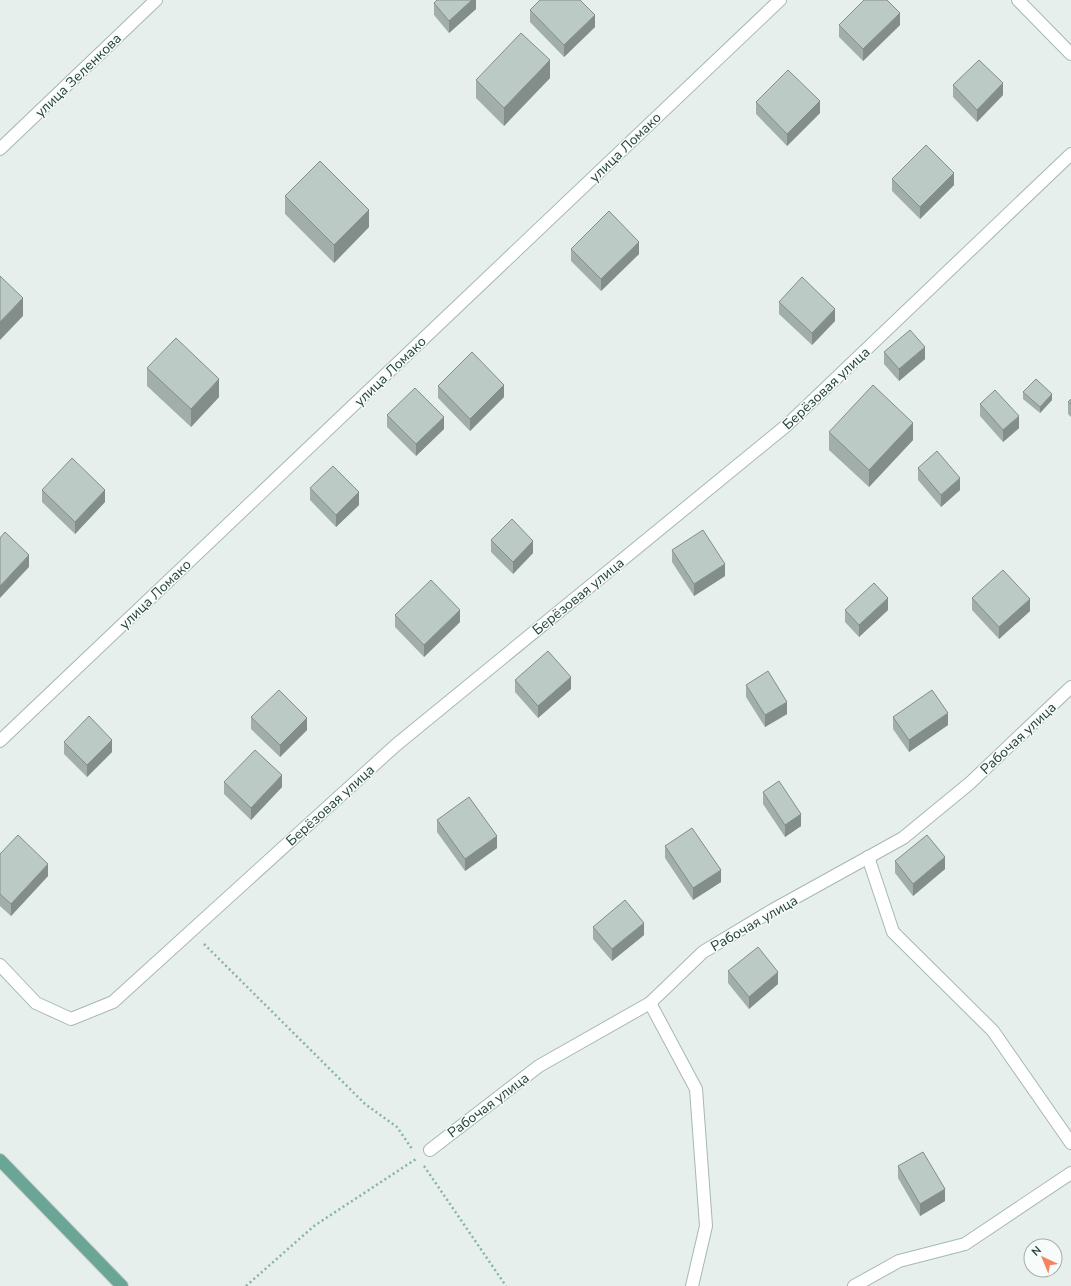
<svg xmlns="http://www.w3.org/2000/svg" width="1071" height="1286" viewBox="0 0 1071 1286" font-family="'Nunito Sans',sans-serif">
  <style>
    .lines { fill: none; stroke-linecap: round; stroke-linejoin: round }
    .service-casing { stroke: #a8b8b2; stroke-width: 14 }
    .minor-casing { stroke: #a8b8b2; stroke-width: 14 }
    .primary-casing { stroke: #c2cac8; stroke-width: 14 }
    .path { stroke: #86b3a5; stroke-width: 2.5; stroke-dasharray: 2 3; stroke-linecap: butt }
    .service { stroke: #fff; stroke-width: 12 }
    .minor { stroke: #fff; stroke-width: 12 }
    .primary { stroke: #6aa596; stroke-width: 12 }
    .wall { fill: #a1aea9 }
    .shaded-wall { fill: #838d89 }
    .building { fill: #bbcac4; stroke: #838d89 }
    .labels { text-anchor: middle; stroke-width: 3; stroke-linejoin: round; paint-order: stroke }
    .street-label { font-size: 14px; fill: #24423a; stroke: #f7fbf9 }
  </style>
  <rect width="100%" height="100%" fill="#e6efeb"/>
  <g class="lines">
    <g class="service-casing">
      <path id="service" d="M868,857L893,932L993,1031L1071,1143"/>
    </g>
    <g class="minor-casing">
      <g id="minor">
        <path d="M1018,0L1071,54"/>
        <path d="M0,149L156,0"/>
        <path d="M0,741L780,0"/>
        <path d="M0,965L36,1003L71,1019L113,1002L396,745L787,425L1071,154"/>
        <path d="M650,1003L696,1089L706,1226L692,1286"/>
        <path d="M430,1150L539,1066L650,1003L703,952L771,911L903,838L970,783L1071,687"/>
        <path d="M854,1286L899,1261L965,1244L1071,1173"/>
      </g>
    </g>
    <g class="primary-casing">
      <path id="primary" d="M0,1160L122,1286"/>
    </g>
    <g class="path">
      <path d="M204,944L365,1104L397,1127L412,1149"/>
      <path d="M424,1166L506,1286"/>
      <path d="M246,1286L314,1226L416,1159"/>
    </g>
    <use href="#service" class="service"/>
    <use href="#minor" class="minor"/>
    <use href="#primary" class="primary"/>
  </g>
  <g class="wall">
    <path d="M476,0V9L449,33L434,15V3Z"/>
    <path d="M530,10L595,27L564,57L530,22Z"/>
    <path d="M839,25H900L863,61L839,37Z"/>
    <path d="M550,78L504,126L476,98V80Z"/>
    <path d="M953,85L1003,95L977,122L953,97Z"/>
    <path d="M756,102L820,113L787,146L756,114Z"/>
    <path d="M892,179L954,185L920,219L892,191Z"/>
    <path d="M285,196L369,227L334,263L285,214Z"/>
    <path d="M571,249L639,254L601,291L571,261Z"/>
    <path d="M779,302L835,321L812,345L779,314Z"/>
    <path d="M884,352L925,359L899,381L884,364Z"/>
    <path d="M147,368L219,397L191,427L147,386Z"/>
    <path d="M438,386L504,397L470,431L438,398Z"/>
    <path d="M1023,392L1052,400L1040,413L1023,399Z"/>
    <path d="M1071,399V417L1068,414V402Z"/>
    <path d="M980,404L1019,428L1003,442L980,416Z"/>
    <path d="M387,415L444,429L416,456L387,427Z"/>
    <path d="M829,432L913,440L869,487L829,450Z"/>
    <path d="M918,468L960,490L941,507L918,480Z"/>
    <path d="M310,488L359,505L336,527L310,500Z"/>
    <path d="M42,490L105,502L75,534L42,502Z"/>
    <path d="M491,540L533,553L513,574L491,552Z"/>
    <path d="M672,550L725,576L694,596L672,562Z"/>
    <path d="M972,598L1030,611L999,639L972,610Z"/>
    <path d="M845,610H888L859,637L845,622Z"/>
    <path d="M395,615L460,622L424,657L395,627Z"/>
    <path d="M515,680L571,689L538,718L515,692Z"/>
    <path d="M746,685L787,714L765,727L746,697Z"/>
    <path d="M251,717L307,730L280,757L251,729Z"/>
    <path d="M893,717L948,725L909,752L893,729Z"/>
    <path d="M64,742L112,752L87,777L64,754Z"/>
    <path d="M224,782L282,787L251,820L224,794Z"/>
    <path d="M763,792L801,826L785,837L763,804Z"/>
    <path d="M437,820L497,848L465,871L437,832Z"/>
    <path d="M665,846L721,882L693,900L665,858Z"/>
    <path d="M0,854L48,876L11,916L0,906Z"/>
    <path d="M895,861L945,869L913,896L895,873Z"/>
    <path d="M593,927L644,935L612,961L593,939Z"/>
    <path d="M728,971L778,984L749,1009L728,983Z"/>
    <path d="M898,1166L945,1201L920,1216L898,1178Z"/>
  </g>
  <g class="shaded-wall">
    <path d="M472,0H476V9L449,33V21Z"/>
    <path d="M900,13V25L863,61V49Z"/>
    <path d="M595,15V27L564,57V45Z"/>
    <path d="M550,60V78L504,126V108Z"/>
    <path d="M1003,83V95L977,122V110Z"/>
    <path d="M820,101V113L787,146V134Z"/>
    <path d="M954,173V185L920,219V207Z"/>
    <path d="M369,210V227L334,263V245Z"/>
    <path d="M639,242V254L601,291V279Z"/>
    <path d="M23,298V316L0,340V322Z"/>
    <path d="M835,309V321L812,345V333Z"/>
    <path d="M925,347V359L899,381V369Z"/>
    <path d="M219,379V397L191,427V409Z"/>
    <path d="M504,385V397L470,431V419Z"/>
    <path d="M1052,394V400L1040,413V407Z"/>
    <path d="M1019,416V428L1003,442V430Z"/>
    <path d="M444,417V429L416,456V444Z"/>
    <path d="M913,423V440L869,487V470Z"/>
    <path d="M960,478V490L941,507V495Z"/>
    <path d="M105,490V502L75,534V522Z"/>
    <path d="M359,492V505L336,527V515Z"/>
    <path d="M533,541V553L513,574V562Z"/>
    <path d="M29,555V567L0,598V586Z"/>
    <path d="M725,564V576L694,596V584Z"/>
    <path d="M888,598V610L859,637V625Z"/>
    <path d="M1030,599V611L999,639V627Z"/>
    <path d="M460,610V622L424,657V645Z"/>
    <path d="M571,677V689L538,718V706Z"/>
    <path d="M787,702V714L765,727V715Z"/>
    <path d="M948,713V725L909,752V740Z"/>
    <path d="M307,718V730L280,757V745Z"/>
    <path d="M112,740V752L87,777V765Z"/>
    <path d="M282,775V787L251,820V808Z"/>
    <path d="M801,814V826L785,837V825Z"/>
    <path d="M497,836V848L465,871V859Z"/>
    <path d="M945,857V869L913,896V884Z"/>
    <path d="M48,864V876L11,916V904Z"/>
    <path d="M721,870V882L693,900V888Z"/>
    <path d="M644,923V935L612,961V949Z"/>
    <path d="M778,972V984L749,1009V997Z"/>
    <path d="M945,1189V1201L920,1216V1204Z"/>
  </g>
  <g class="building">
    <path d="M437,0H472L449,21L434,3Z"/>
    <path d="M540,0H580L595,15L564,45L530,10Z"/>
    <path d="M864,0H887L900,13L863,49L839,25Z"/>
    <path d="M521,33L550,60L504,108L476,80Z"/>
    <path d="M979,60L1003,83L977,110L953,85Z"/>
    <path d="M788,70L820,101L787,134L756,102Z"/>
    <path d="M926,145L954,173L920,207L892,179Z"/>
    <path d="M320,161L369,210L334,245L285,196Z"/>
    <path d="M609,211L639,242L601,279L571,249Z"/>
    <path d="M0,276L23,298L0,322Z"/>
    <path d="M802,277L835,309L812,333L779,302Z"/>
    <path d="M910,330L925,347L899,369L884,352Z"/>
    <path d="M176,338L219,379L191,409L147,368Z"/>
    <path d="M472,352L504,385L470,419L438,386Z"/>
    <path d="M1036,379L1052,394L1040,407L1023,392Z"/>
    <path d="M873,385L913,423L869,470L829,432Z"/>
    <path d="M415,388L444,417L416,444L387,415Z"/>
    <path d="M995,390L1019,416L1003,430L980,404Z"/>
    <path d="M1071,399V404L1068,402Z"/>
    <path d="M937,451L960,478L941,495L918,468Z"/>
    <path d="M72,458L105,490L75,522L42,490Z"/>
    <path d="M333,466L359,492L336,515L310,488Z"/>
    <path d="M512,519L533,541L513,562L491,540Z"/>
    <path d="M703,530L725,564L694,584L672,550Z"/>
    <path d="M5,532L29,555L0,586V538Z"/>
    <path d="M1003,570L1030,599L999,627L972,598Z"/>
    <path d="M431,580L460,610L424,645L395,615Z"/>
    <path d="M874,583L888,598L859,625L845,610Z"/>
    <path d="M548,651L571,677L538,706L515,680Z"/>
    <path d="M768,671L787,702L765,715L746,685Z"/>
    <path d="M279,690L307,718L280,745L251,717Z"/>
    <path d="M932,690L948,713L909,740L893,717Z"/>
    <path d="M89,716L112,740L87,765L64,742Z"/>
    <path d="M255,750L282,775L251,808L224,782Z"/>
    <path d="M779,781L801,814L785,825L763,792Z"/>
    <path d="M469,797L497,836L465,859L437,820Z"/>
    <path d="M692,828L721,870L693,888L665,846Z"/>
    <path d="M18,835L48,864L11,904L0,894V854Z"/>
    <path d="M927,835L945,857L913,884L895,861Z"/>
    <path d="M625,900L644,923L612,949L593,927Z"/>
    <path d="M758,947L778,972L749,997L728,971Z"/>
    <path d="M923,1152L945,1189L920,1204L898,1166Z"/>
  </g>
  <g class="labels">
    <g class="street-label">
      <text transform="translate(78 75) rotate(-44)" y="5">улица Зеленкова</text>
      <text transform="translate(625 147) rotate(-44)" y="5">улица Ломако</text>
      <text transform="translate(390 371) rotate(-44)" y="5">улица Ломако</text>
      <text transform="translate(826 388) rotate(-43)" y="5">Берёзовая улица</text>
      <text transform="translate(155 594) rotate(-44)" y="5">улица Ломако</text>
      <text transform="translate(578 596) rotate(-39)" y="5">Берёзовая улица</text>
      <text transform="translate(1018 738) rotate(-43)" y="5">Рабочая улица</text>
      <text transform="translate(330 805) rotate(-42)" y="5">Берёзовая улица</text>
      <text transform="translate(754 923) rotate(-30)" y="5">Рабочая улица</text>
      <text transform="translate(488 1105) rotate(-37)" y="5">Рабочая улица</text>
    </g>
  </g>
  <g transform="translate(1043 1258) rotate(316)"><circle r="19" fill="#f7fbf9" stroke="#a3b1ad"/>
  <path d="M0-3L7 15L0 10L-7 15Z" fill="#f4845f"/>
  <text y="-6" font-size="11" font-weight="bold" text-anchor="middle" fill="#24423a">N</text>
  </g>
</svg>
